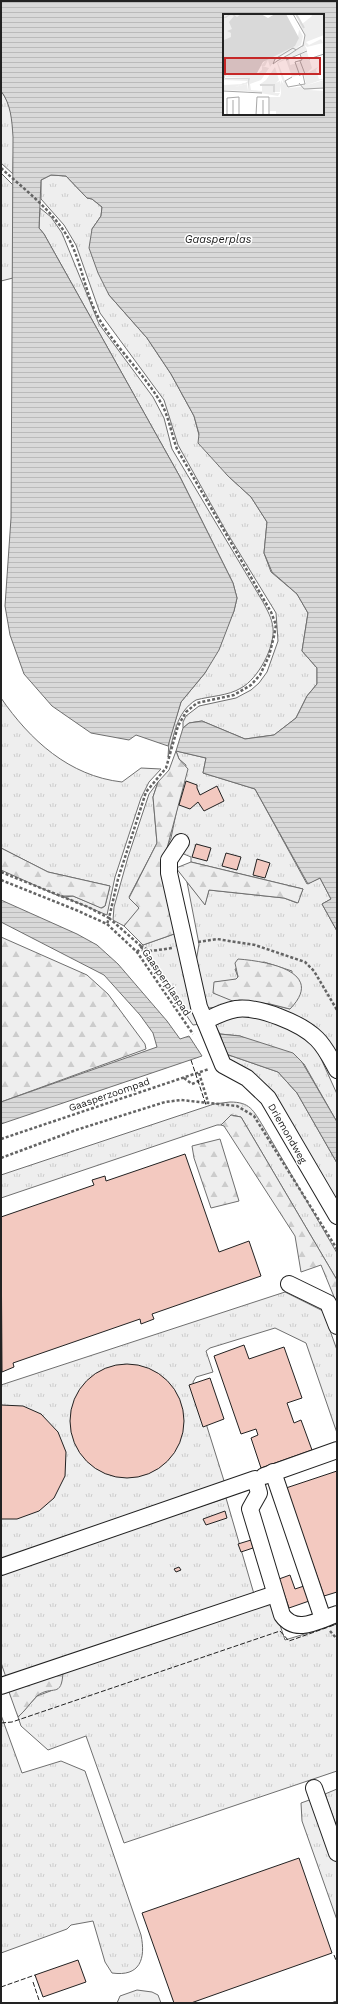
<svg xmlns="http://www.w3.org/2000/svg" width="338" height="2004" viewBox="0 0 338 2004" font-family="'Work Sans',sans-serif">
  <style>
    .grass { fill: url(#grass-tufts); stroke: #6f6f6f; fill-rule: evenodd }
    .forest { fill: url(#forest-firs); stroke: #6f6f6f }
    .water { fill: url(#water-rules); stroke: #6f6f6f; fill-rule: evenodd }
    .building { fill: #f3c9c0; stroke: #222 }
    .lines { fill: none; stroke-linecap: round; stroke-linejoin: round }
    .minor-casing { stroke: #222; stroke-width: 18 }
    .path { stroke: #646464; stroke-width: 2.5; stroke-dasharray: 3 2; stroke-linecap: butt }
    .minor { stroke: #fff; stroke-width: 16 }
    .fence { stroke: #222; stroke-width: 1; stroke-dasharray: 5 2; stroke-linecap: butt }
    .labels { text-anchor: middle; stroke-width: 3; stroke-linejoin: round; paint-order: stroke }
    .street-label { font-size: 10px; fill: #222; stroke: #fff }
    .water-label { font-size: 11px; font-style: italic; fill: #222; stroke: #fff }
    .inset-river { fill: none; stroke: #d9d9d9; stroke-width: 2 }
    .inset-road { fill: none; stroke: #a7a7a7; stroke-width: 1 }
    .view { fill: #c62828; fill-opacity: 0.15; stroke: #c62828; stroke-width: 2 }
    .inset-edge { fill: none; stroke: #222; stroke-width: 2 }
  </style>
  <defs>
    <pattern id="grass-tufts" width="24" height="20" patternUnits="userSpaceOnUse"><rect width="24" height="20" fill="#eee"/><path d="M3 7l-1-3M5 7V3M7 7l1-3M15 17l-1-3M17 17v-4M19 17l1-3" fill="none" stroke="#ccc"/></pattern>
    <pattern id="forest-firs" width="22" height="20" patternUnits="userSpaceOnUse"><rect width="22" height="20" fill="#eee"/><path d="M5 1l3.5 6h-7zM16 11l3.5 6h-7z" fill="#ccc"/></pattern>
    <pattern id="water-rules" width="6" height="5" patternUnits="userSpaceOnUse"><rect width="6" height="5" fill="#d9d9d9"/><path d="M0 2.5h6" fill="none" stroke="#bababa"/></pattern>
  </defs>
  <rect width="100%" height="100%" fill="#fff"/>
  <g class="grass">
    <path d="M1,91C18,112 13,148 13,174L1,163Z"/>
    <path d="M1,173L13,185V278L1,281Z"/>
    <path d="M51,175L66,176L87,198L92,199L102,207L101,216L92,229L109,295L147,338L171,374L194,416L199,435L228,476L251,497L267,522L264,553L271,572L297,594L308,613L302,651L317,668V684L307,696L296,718L274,735L245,739L202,721L189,723L183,728V722L186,716L199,706L236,698L251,690L259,683L267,672L278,641L276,613L226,531L178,445L164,400L100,313L76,245L64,225L41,199V180Z"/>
    <path d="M40,208L51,217L62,233L99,324L153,397L164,418L172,449L263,602C267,610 272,618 273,628C275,647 258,679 241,688C228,696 210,696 196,700C176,712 174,736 168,757L169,741L181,702L205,673L234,611L237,598L233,583L180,477L44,234L39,228Z"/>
    <path d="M1,698C30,740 69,776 122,782L141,768L161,769L149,782L141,798L115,877L107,915L64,897L73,896L102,908L105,906L110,886L48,872L1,848Z"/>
    <path d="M176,751L206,758L203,773L255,789L307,884L320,878L331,899L322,904L337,931V1060L316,1030L220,1007L208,1008L200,999L195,968L199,944L187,882L205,904L209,890L284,898L297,903L303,889L191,862V857L167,847L171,838L186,765L179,759ZM264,962L292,971L290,1009L270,1004L239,1000L235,1001L214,993L215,982L236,980L238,977L235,969Z"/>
    <path d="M158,782L153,797L157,843L129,897L140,908L124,926L113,920L114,907L128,857L149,794Z"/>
    <path d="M177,933L202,1024L193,1025L142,951L143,945Z"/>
    <path d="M228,1016H260L313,1041L337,1094V1122L304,1064L240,1036L220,1034L215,1025Z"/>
    <path d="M226,1054L278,1072L297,1093L337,1163V1203L278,1104L227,1058Z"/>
    <path d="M230,1102C250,1102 253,1110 263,1126L337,1253V1280L241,1117L231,1115L221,1125H217L1,1198V1175L214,1104Z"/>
    <path d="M285,1292L323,1311L337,1350V1433L306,1343L275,1328L210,1348L206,1351L213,1372L196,1377L193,1382L225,1484L1,1561V1385Z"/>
    <path d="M226,1498L254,1594L7,1680L1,1663V1572Z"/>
    <path d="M272,1601L285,1640L337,1624V1771L124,1843L86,1736L48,1750L21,1726L18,1717L37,1696L53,1690L63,1671Z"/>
    <path d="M1,1715L22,1773L61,1761L85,1771L141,1935C146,1959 140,1977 112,1973L105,1962L93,1921L71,1925L67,1929L1,1953Z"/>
    <path d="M337,1789V1828L325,1794Z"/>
    <path d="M315,1798L337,1864V1920L302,1821L301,1803Z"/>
    <path d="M137,1990L152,1992L158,1995L161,2003H117L120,1996Z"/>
  </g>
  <g class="forest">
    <path d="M176,751L179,759L188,769L162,867L177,933L143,945L124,926L139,908L129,898L157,843L153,797L158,782L169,770Z"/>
    <path d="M1,848L48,872L110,886L105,906L101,908L73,896H59L1,870Z"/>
    <path d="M191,862L303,889L298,903L284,898L209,890L205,905L176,868Z"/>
    <path d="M1,937L87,975L108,994L145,1044L146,1049L1,1102Z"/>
    <path d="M238,959C265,961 327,971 290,1009L270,1004L239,1000L235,1002L213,993L214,982L236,979L238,977L235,963Z"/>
    <path d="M231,1115L241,1117L337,1280V1304L321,1265L301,1272L295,1236L224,1126L221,1125Z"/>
    <path d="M220,1139L239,1201L211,1208L194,1158L192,1146Z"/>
    <path d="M63,1671C62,1700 52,1684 37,1696C31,1702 25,1711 18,1717L9,1692L16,1686Z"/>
  </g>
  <g class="water">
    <path d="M1,1H337V931L322,904L331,899L320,878L308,884L255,789L203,773L206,758L176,751L183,728L189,723L202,721L245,739L274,735L296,718L307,696L317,684V668L302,651L308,613L297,594L272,572L264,553L267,522L251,497L228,476L198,443L199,434L194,416L171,374L147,338L109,295L98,273L89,248L92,229L101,216L102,207L92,199L87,198L66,176L51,175L41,180L39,228L44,234L180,477L233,583L237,598L234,611L219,650L205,673L181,702L168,746L136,735L129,740L91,733L52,706L24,674L10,635L5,606L11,518L13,137C12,121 11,104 1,91ZM224,15H323V114H224Z"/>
    <path d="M1,900L77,934L97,945L118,964L167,1021L180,1039L189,1036L202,1056L1,1124V1102L157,1047L153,1033L140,1015L104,975L1,922Z"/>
    <path d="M220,1034L240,1036L293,1053L302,1062L337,1122V1163L297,1093L278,1072L226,1054Z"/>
  </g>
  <g class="building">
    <path d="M186,781L197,785V788L200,795L217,786L224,801L204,811L198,802L190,809L179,805Z"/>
    <path d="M196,844L211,848L207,861L192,857Z"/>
    <path d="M226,853L241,857L237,870L222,866Z"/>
    <path d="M257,859L270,863L265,878L253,875Z"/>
    <path d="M185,1154L219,1252L249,1241L261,1276L152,1314L154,1319L141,1324L140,1319L13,1363L14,1367L2,1372L1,1217L94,1185L92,1180L105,1176L106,1181Z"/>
    <path d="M244,1345L249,1359L284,1347L302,1398L287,1403L294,1423L301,1420L312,1450L261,1468L251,1438L258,1435L256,1429L241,1434L214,1356Z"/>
    <circle cx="127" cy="1421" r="57"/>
    <path d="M210,1378L224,1419L203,1427L189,1385Z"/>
    <path d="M1,1405L23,1406L41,1414L58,1432L66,1452L65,1476L54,1498L39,1511L17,1519H1Z"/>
    <path d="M337,1471V1592L324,1596L286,1488Z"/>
    <path d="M225,1511L227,1518L206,1525L203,1519Z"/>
    <path d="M251,1540L253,1548L241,1552L238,1544Z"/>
    <path d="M179,1567L181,1570L176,1572L174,1569Z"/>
    <path d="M290,1575L295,1589L307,1585L312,1600L289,1608L279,1579Z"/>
    <path d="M299,1858L332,1953L191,2003H174L142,1913Z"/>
    <path d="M78,1960L86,1982L43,1997L35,1975Z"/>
  </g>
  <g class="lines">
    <g class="minor-casing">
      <g id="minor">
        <path d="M181,842L169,860V873L199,1007L205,1021"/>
        <path d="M337,1070C331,1059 326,1048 317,1039C301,1023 259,1006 236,1009C224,1011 215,1016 205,1021L223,1065L247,1078L268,1098L337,1216"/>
        <path d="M289,1284L328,1303L337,1326"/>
        <path d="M273,1472L323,1619"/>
        <path d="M264,1476L337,1450"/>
        <path d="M1,1567L255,1479L259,1493L250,1509L282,1615C296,1635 319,1620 337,1614"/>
        <path d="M1,1686L275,1594"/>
        <path d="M314,1788L337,1853"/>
      </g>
    </g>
    <g class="path">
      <path d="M1,168C26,191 55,212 71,243C83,268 86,298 101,322C119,351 144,374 161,403C169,417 171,433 177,449L271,612L276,625L274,636L269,656L260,675L251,685L234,695L197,703L186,712L178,726L166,768L146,792L118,879L109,918L142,947"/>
      <path d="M1,872L88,907L109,918L107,924"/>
      <path d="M1,880L76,910L107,924L137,952L193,1034"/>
      <path d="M198,942L217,939L255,945L305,962L314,971L337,1010"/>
      <path d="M137,952L142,947L151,951L172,948"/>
      <path d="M199,1073L208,1102"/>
      <path d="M184,1078L192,1084L201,1080"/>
      <path d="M1,1139L209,1069"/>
      <path d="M1,1158L76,1130L165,1102L181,1100L237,1106L254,1116L337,1249"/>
      <path d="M330,1631L337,1639"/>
    </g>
    <use href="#minor" class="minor"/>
    <g class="fence">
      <path d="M191,1060L206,1105"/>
      <path d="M1,1723L12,1722L280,1631L289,1641L337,1624"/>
      <path d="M334,1955L337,1963"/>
      <path d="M33,1982L40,2003"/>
      <path d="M1,1987L35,1975"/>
      <path d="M331,2003L337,2001"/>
    </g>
  </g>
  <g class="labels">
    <g class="street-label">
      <text transform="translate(167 982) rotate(56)" y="4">Gaasperplaspad</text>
      <text transform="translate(109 1094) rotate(-19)" y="4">Gaasperzoompad</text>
      <text transform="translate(288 1133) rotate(60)" y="4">Driemondweg</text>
    </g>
    <g class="water-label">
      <text x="218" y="243">Gaasperplas</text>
    </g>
  </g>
  <g transform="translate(223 14)">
    <rect width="101" height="101" fill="#fff"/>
    <path d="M67,0L80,22L78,31L73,34L79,32L80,27L84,36L55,49L65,74L77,73L83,69L81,61L95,53L93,56L96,65H101L81,72L101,66V74L85,76L101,77V101H92L58,79V66L61,71L54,49L66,41L53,47L71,36L52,46L47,53L45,46L42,52H36L31,49L11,57L31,45L36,46L38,52L44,45L74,28L76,16ZM88,0H101V21L83,28L86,31L98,25L100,29L84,33L81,30L82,23L74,7L79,10L89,2ZM84,38L89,54L84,59L69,63L63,46H66L67,51L78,48L77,40ZM39,52L46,54L38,66L27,70L28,76L39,77V72L45,71L43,69L51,70L52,79H57L55,82L25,77L27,64L2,63L9,59L33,61L39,56ZM1,63L2,65H25L26,67L24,70L13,73L10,72L13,73L20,69H0H22L25,67L0,66Z" fill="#eee"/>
    <path d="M52,53L56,66L53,69L57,67L58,71L57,78H52L51,70L36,71L43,66ZM20,70L12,73L24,70L25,77L0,76V71Z" fill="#eee"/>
    <path d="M0,0H20L10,15L9,23L3,26H0ZM59,76L101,77V92L96,101H53V97H47V83H57Z" fill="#eee"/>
    <path d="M7,0H10L14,3L18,0H38L45,4L52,0H63L76,24L72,32L40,48L34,59H8L2,62V64H27L25,76V65H2L0,62V18L1,26L8,23V19L4,17L9,15L6,8L11,2L8,0L3,4H0Z" fill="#d9d9d9"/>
    <path class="inset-river" d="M73,0L81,14M37,71H51V78"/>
    <path class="inset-road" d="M70,0L82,21L80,32H79L67,40L54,47L50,50L52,45L70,34L73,36M86,45L101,40M63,46L84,37M77,47L82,60M77,62L72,48L79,46L77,40M69,63L62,67L65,73L82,70L80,61M76,69L81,75L101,74M0,77L39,79M10,86V101M40,86V101M4,101V84L16,83V101M33,101L34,83H46V101"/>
    <path class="view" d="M2,44H97V60H2Z"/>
    <rect width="101" height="101" class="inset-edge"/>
  </g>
  <rect width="338" height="2004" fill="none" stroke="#222222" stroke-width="4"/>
</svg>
